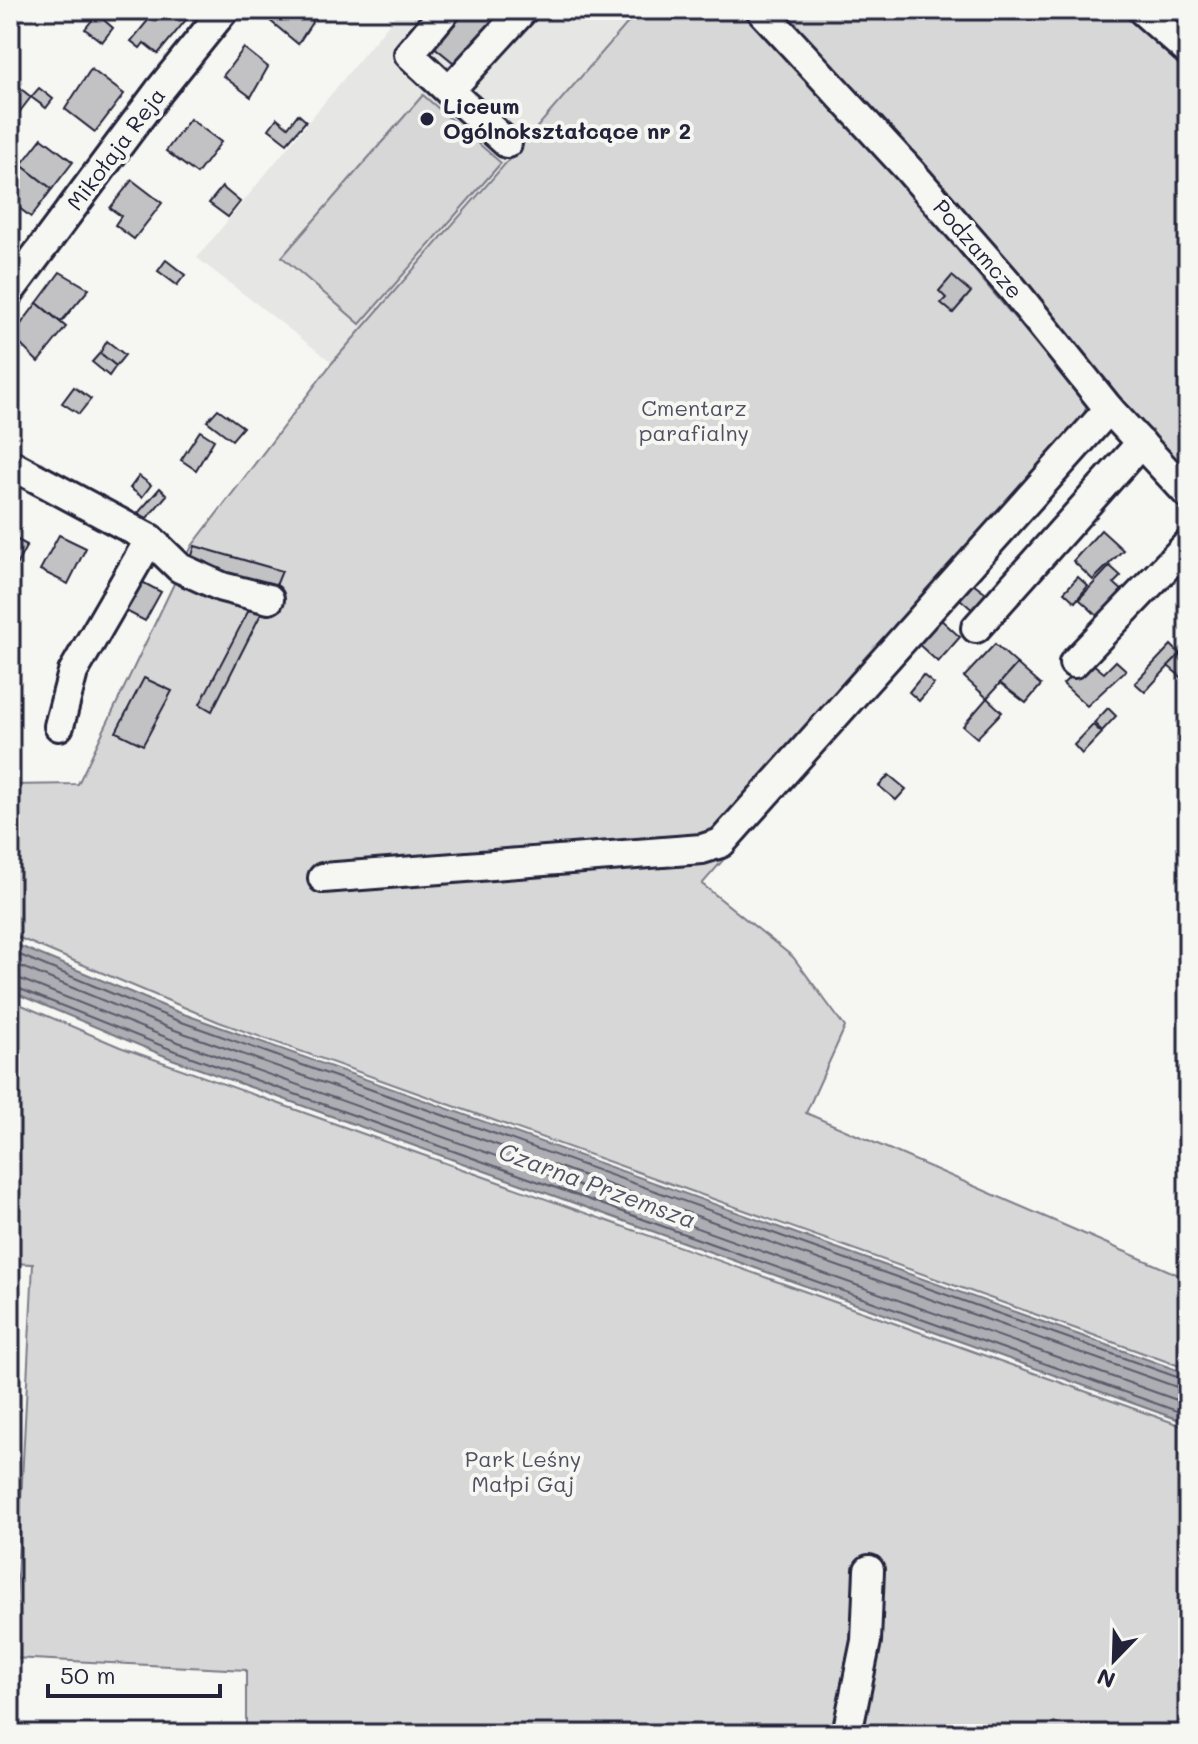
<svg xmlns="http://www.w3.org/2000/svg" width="1198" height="1744" viewBox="0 0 1198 1744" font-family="Mali,sans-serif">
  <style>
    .built { fill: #e6e6e4 }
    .green { fill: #d7d7d7; stroke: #7c7c89; stroke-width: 2 }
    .water { fill: #adadb3; stroke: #757583; stroke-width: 2 }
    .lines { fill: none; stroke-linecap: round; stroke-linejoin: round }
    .shore { stroke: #5a5a6b; stroke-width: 2 }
    .building { fill: #c2c2c4; stroke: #22223b; stroke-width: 2 }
    .minor-casing { stroke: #22223b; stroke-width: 34 }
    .minor { stroke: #f6f6f2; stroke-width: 28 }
    .poi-dot { fill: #22223b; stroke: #f6f6f2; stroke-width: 3 }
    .labels { text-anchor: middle; stroke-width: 8; stroke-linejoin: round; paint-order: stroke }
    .poi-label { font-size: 22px; font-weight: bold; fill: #22223b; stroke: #f6f6f2; text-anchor: start }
    .street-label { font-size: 22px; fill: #22223b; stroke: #f6f6f2 }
    .park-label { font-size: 22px; fill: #4f4f62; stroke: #f6f6f2 }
    .water-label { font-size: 24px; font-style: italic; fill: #535365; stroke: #f6f6f2 }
  </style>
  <rect width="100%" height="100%" fill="#f6f6f2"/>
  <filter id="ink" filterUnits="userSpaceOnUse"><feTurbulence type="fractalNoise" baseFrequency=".0125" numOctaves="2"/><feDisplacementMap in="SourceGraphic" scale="16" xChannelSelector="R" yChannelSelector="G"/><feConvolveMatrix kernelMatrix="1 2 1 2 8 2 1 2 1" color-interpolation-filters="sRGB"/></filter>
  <g filter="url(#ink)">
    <path class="built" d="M400,10H639L333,363L197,258Z"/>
    <g class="green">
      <path d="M639,10H752L964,246L959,252L1087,404L1081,424L1094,438L702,884L793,957L845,1027L806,1113L1188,1279V1369L219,1022L10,934V785L78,784L192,546L332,363Z"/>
      <path d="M776,10H1136L1188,57V477Z"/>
      <path d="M423,95L501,163L360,324L282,257Z"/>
      <path d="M10,1000L120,1047L1188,1428V1734H246V1670L13,1658L33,1264L10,1263Z"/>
    </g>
    <path class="water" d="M10,942L178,1012L1188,1374V1423L172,1059L10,991Z"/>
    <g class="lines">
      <g class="shore">
        <path d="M10,951L176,1020L1188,1381"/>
        <path d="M10,962L172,1029L1188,1391"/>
        <path d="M10,975L178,1042L1188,1404"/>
        <path d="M10,985L175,1051L1188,1415"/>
      </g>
    </g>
    <g class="building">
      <path d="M149,10H184L190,15L158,54L144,43L140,48L131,41L150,18L145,15Z"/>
      <path d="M275,10H320L298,44L268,19Z"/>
      <path d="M462,10H508L459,67L432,45Z"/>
      <path d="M97,14L113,28L102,42L85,29Z"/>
      <path d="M244,48L268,67L251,97L223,76Z"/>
      <path d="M91,69L124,94L95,132L65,109Z"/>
      <path d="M16,85L31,97L14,119L10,115V93Z"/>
      <path d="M39,88L53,99L46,108L31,97Z"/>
      <path d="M298,114L306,121L287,143L269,129L277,118L288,127Z"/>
      <path d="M190,119L221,142L197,174L166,151Z"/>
      <path d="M42,138L73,162L52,189L21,165Z"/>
      <path d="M21,165L52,189L31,217L10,201V180Z"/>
      <path d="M132,180L162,203L134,239L115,225L121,216L110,208Z"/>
      <path d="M222,187L240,202L228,217L209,203Z"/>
      <path d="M166,260L185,275L177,285L158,271Z"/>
      <path d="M60,272L89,289L61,322L37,303Z"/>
      <path d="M952,276L971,292L953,313L941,303L946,298L939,291Z"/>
      <path d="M37,303L66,327L38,362L12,336Z"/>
      <path d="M107,341L125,355L116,366L100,353Z"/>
      <path d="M100,353L116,366L109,376L92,362Z"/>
      <path d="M74,387L91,399L79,414L62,403Z"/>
      <path d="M218,409L243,427L232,440L207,421Z"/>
      <path d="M200,431L214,440L196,470L181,460Z"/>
      <path d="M139,476L151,485L142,497L130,488Z"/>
      <path d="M160,488L167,495L147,518L138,513Z"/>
      <path d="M1101,530L1123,550L1093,580L1073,561Z"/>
      <path d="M59,535L86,548L68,584L40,570Z"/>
      <path d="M10,536L27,545L10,577Z"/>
      <path d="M195,546L282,571L273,593L189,565Z"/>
      <path d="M1110,566L1121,576L1114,583L1126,594L1102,620L1079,599Z"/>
      <path d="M1078,577L1088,586L1075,602L1064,592Z"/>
      <path d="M142,582L161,592L145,621L126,611Z"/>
      <path d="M973,583L990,596L976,613L960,599Z"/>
      <path d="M254,600L265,606L212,711L200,704Z"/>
      <path d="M938,617L960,637L938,662L916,642Z"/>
      <path d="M995,644L1017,664L987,698L964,677Z"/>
      <path d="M1171,645L1180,654L1145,692L1135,683Z"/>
      <path d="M1180,654L1188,662L1187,682L1168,666Z"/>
      <path d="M1087,659L1104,673L1116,661L1126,670L1087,706L1063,684Z"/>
      <path d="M1017,664L1041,685L1026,703L1000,683Z"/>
      <path d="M923,675L934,684L919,701L909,692Z"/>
      <path d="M144,678L172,691L143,745L116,732Z"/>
      <path d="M987,698L1002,712L977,738L963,726Z"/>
      <path d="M1108,708L1116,716L1102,731L1094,723Z"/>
      <path d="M1093,725L1102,733L1082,754L1074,745Z"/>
      <path d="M889,775L906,789L896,800L879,786Z"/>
    </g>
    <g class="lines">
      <g class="minor-casing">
        <g id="minor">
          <path d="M446,10L409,54L449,91"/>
          <path d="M761,10L909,170L1012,288L1109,409L1188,494"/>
          <path d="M1142,10L1188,51"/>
          <path d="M507,143L449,91L523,10"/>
          <path d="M10,291L159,91L224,10"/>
          <path d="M10,464L150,539L180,568L222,587L269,599"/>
          <path d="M976,628L1141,443"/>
          <path d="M1074,663L1188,544"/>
          <path d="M59,726L73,672L150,539"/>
          <path d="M323,878L702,849L721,843L1109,409"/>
          <path d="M847,1734L866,1641L869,1570"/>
        </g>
      </g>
      <use href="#minor" class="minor"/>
    </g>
  </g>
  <circle class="poi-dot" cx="427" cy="119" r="8"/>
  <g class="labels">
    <g class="poi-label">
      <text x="443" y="114">Liceum<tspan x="443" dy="25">Ogólnokształcące nr 2</tspan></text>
    </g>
    <g class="street-label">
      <text transform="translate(116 149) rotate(-53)" y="8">Mikołaja Reja</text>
      <text transform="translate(978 249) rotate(49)" y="8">Podzamcze</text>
    </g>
    <g class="park-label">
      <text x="694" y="416">Cmentarz<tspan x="694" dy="25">parafialny</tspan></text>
      <text x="523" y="1467">Park Leśny<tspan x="523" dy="25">Małpi Gaj</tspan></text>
    </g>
    <g class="water-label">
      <text transform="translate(597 1186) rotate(20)" y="8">Czarna Przemsza</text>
    </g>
  </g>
  <rect width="1198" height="1744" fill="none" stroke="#f6f6f2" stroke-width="40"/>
  <rect x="20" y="20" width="1158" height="1704" fill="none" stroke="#22223b" stroke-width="3" filter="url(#ink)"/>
  <g transform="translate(1114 1660) rotate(203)" stroke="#f6f6f2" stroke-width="6" paint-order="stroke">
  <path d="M0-6L14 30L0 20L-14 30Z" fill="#22223b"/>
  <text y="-12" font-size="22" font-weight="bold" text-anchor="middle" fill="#22223b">N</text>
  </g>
  <path d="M48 1684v12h172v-12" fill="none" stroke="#22223b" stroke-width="4"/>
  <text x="60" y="1684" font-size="24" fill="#22223b" stroke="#f6f6f2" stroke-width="6" paint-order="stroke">50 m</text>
</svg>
